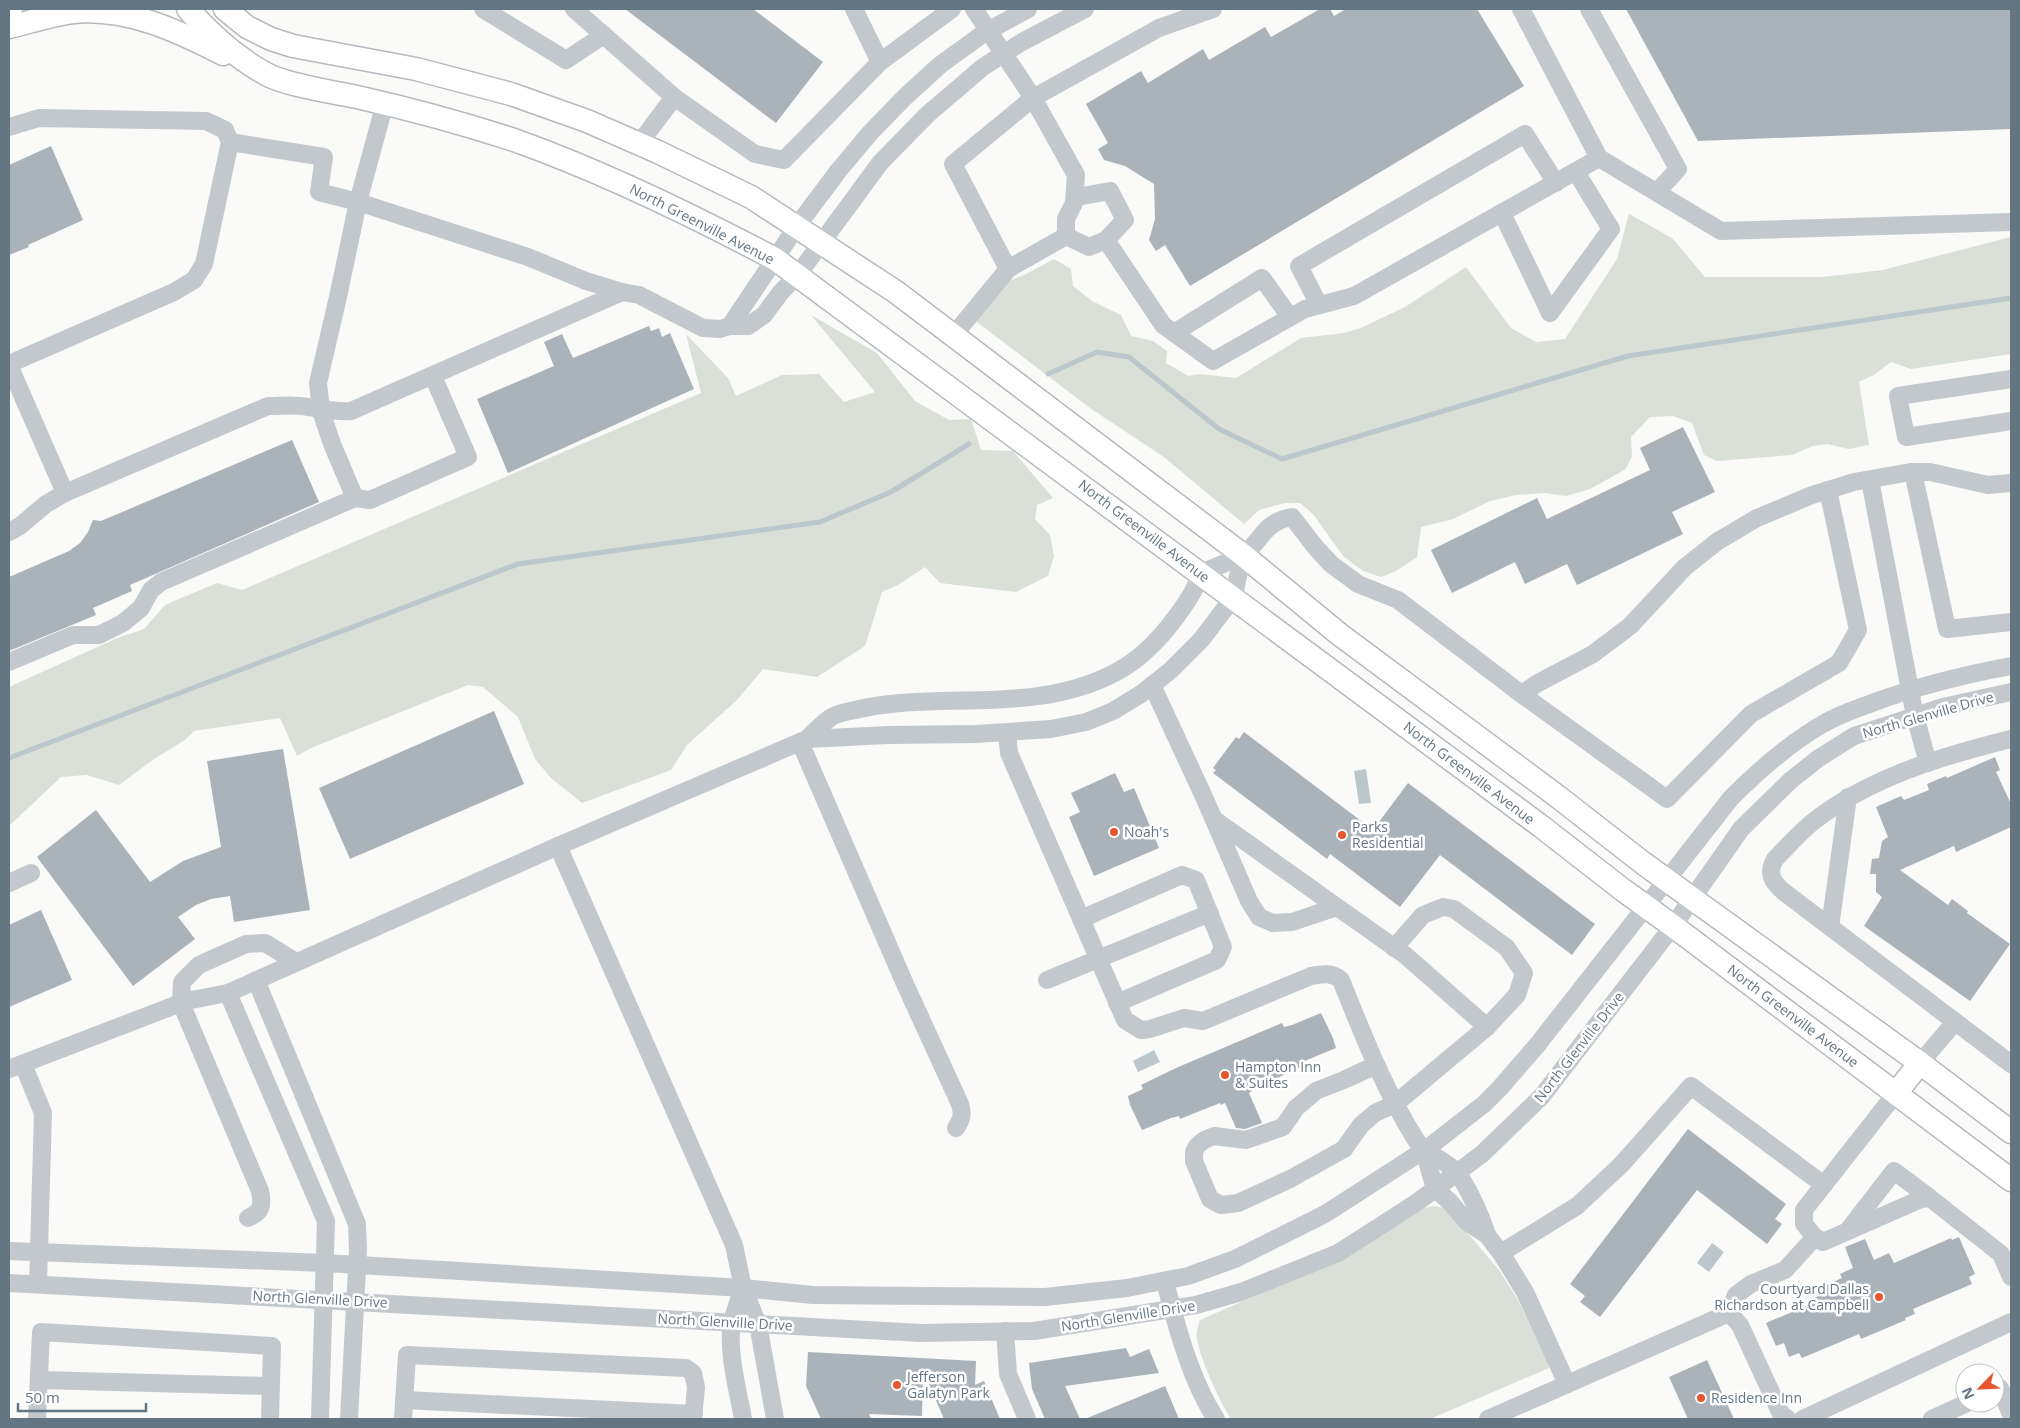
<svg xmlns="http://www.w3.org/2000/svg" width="2020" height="1428" viewBox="0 0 2020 1428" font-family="'Open Sans',sans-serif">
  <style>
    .green { fill: #dadfd7 }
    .water { fill: #bbc7cb }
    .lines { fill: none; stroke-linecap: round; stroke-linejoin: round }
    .stream { stroke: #bbc7cb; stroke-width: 5 }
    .building { fill: #aab3b9 }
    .major-casing { stroke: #b5babe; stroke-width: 25 }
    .minor { stroke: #c3c8cc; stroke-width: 18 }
    .major { stroke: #fff; stroke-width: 22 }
    .poi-dot { fill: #e4572e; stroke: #fff; stroke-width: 2 }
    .labels { text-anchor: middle; stroke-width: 5; stroke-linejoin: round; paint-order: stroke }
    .street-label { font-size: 14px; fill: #657683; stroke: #fff }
    .poi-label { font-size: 14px; fill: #657683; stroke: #fff; text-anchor: start }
  </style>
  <rect width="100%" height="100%" fill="#fafaf8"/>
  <g class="green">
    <path d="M1629,214L1672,238L1705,277H1823L1883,270L2011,237V354L1911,369L1891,362L1874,375L1859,382L1869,445L1849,449L1827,444L1813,446L1792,455L1717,461L1704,455L1692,423L1673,416L1650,417L1631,437L1632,456L1626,469L1590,489L1566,496L1545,493L1516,495L1490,501L1453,519L1421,527L1417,557L1396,571L1381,577L1363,571L1343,556L1313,514L1300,503H1285L1259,510L1244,524L1164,457L1090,408L977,322L980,307L1008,281L1022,276L1054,259L1071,269L1073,286L1092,301L1121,315L1131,336L1153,341L1167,351L1166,363L1188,376L1200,374L1236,378L1301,338L1344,333L1361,328L1405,307L1466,267L1511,328L1536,342L1565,339L1617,259Z"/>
    <path d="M811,315L877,353L915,401L949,420L971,419L981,450L1013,451L1053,498L1037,505L1035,519L1050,535L1054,556L1048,576L1016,592L940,583L925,567L898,585L882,592L865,646L817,677L763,669L737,700L687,745L671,770L582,803L551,778L535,759L518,717L483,687L468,685L311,748L297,756L280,718L194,731L185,740L154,759L119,785L87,775L61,777L9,826V687L115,639L144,629L165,605L217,583L242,590L701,393L686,334L728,378L736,396L782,375L819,374L844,402L875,392Z"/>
    <path d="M1433,1206L1442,1207L1451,1214L1499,1270L1518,1300L1549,1361V1368L1430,1419H1231C1220,1402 1200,1359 1197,1339C1196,1332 1198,1326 1200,1320L1342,1258L1425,1208Z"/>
  </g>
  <g class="water">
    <path d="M1366,769L1371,803L1359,804L1354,771Z"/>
    <path d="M1154,1050L1160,1062L1138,1072L1133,1061Z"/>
    <path d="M1712,1243L1724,1252L1709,1272L1697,1263Z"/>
  </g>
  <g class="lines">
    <g class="stream">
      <path d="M1048,374L1097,352L1129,357L1219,429L1282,459L1628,356L2011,298"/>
      <path d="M9,758L518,564L820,522L891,492L969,444"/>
    </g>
  </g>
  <g class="building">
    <path d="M625,9H753L823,62L776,123Z"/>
    <path d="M1320,9H1330L1334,16L1346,9H1477L1524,86L1190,286L1165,245L1156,251L1149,240L1155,219L1154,184L1125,166L1104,160L1098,149L1108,143L1086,104L1141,71L1148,83L1203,49L1209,60L1265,27L1271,37Z"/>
    <path d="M1626,9H2011V129L1698,141Z"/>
    <path d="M51,146L83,220L28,245L29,247L9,255V165Z"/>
    <path d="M649,326L651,331L659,328L662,337L670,333L694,389L508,473L477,399L554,366L544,342L562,334L573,358Z"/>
    <path d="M1683,427L1715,492L1672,512L1683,534L1577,585L1567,564L1525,584L1515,562L1452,593L1431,550L1537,498L1547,519L1650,470L1640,448Z"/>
    <path d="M292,440L319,502L130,585L132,591L93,608L96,615L9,651V577L69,551L80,543L88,532L93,520L101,521Z"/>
    <path d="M494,711L524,784L350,859L319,788Z"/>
    <path d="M1244,732L1373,830L1408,783L1595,924L1572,955L1440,855L1400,907L1330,854L1327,859L1213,773L1216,770L1213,768L1236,737L1239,739Z"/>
    <path d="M283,749L310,910L234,922L230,896L211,899L196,905L178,917L195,939L133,986L37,857L96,810L150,882L183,861L221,847L207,761Z"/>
    <path d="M1995,757L2000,770L1996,772L2011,804V827L1956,852L1954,846L1900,870L1948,905L1952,899L1968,911L1967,913L2010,944L1970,1001L1864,926L1882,897L1876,892V874H1870L1872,859L1879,858L1882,841L1888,837L1876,807L1901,796L1904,800L1929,790L1927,784L1946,776L1947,778Z"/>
    <path d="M1115,773L1124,792L1134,788L1159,848L1094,876L1069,817L1080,812L1071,793Z"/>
    <path d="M41,910L72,980L9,1007V925Z"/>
    <path d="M1321,1013L1333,1038L1336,1048L1307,1060L1300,1064L1301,1067L1253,1089V1090L1249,1093L1262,1123L1245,1129L1236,1128L1225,1103L1221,1105L1220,1103L1180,1119L1179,1116L1171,1118L1142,1130L1130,1105L1128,1096L1143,1089L1141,1085L1176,1068L1282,1023L1284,1027L1292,1025Z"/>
    <path d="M1688,1129L1786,1204L1775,1219L1782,1224L1767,1244L1697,1190L1600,1317L1580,1302L1585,1296L1570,1284Z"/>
    <path d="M1959,1237L1975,1274L1969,1277L1972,1284L1913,1309L1915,1314L1905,1318L1906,1320L1861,1339L1859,1334L1802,1358L1799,1353L1789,1357L1784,1343L1776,1346L1766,1323L1811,1304L1809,1300L1824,1294L1821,1287L1842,1278L1840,1274L1853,1268L1845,1247L1865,1239L1874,1260L1889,1253L1894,1263L1951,1238L1952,1240Z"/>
    <path d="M1126,1348L1130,1357L1149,1349L1159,1373L1065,1386L1080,1419H1045L1032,1389L1029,1363Z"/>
    <path d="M808,1352L976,1361L975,1385L984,1381L1000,1419H944L923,1370L922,1416L869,1414L871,1419H821L806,1386Z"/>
    <path d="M1707,1360L1734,1419H1688L1669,1377Z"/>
    <path d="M1165,1386L1179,1419H1085Z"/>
  </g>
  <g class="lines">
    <g class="major-casing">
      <g id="major">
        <path d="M188,9C210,34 237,58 266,74C285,85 333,92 357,97C410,109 462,123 514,140C604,172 690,214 775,259L1542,827L1623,890L1673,926L2011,1180"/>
        <path d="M225,9L247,27L271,39L293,46L416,69L511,94L587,121L658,152L751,197L896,292L1243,555L1339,634L1557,796L1643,863L1920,1063L2011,1132"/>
        <path d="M9,10L11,9"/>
        <path d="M9,27C30,22 51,15 73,12C127,7 176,30 223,54"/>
        <path d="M1896,1093L1920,1063"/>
      </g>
    </g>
    <g class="minor">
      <path d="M483,9L566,60L604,35"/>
      <path d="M574,9L674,97L639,144"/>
      <path d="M854,9L880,62"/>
      <path d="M974,9L1033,98L1076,175L1074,202"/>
      <path d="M1589,9L1678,169L1657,192"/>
      <path d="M674,97L755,154L784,160L880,62L952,9"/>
      <path d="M385,103L358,202L338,297L318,383L321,411L332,444L355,498L370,500L468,457L433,376"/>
      <path d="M9,127L39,118L206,121L225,130L230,142L204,264L194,280L174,292L9,364"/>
      <path d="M230,142L324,157L319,192L358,202L528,257L586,281L622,292"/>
      <path d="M1599,158L1721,231L2011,222"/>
      <path d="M1110,191L1125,220L1106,240L1089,247L1066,236V219L1077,197Z"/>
      <path d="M1502,213L1550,313L1611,229L1576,172"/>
      <path d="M1106,240L1163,325L1213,361L1305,309L1354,296L1599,158L1521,9"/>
      <path d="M1008,269L953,164L1033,98L1159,28L1213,9"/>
      <path d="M1319,305L1299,266L1525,134L1556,183"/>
      <path d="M730,326L797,226L839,170L870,133L905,97L940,65L984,33L1028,9"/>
      <path d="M1174,333L1262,278L1290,317"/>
      <path d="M953,336L1008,269L1066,236"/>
      <path d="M9,365L65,493"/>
      <path d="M2011,379L1898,396L1906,437L2011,421"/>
      <path d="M1913,472L1947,629L2011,622"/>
      <path d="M1870,480L1915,716L1928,763"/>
      <path d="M9,532L20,526L46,504L65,493L268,406C281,406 295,404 308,407C323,409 335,412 351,411L622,292L639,295L703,328L720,329L730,326H748L764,315L781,292L797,276L880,163L928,114L983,67L1022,42L1085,9"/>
      <path d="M9,662L73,635H99L123,623L141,608L151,590L161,582L355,498"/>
      <path d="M1152,685L1204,797L1249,901L1259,917L1273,923L1292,922L1337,907L1405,955L1487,1027L1395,1104L1375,1113L1361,1125L1344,1149L1290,1179L1238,1203L1221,1205L1210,1199L1194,1161V1152L1197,1146L1204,1140L1214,1136L1246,1140L1283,1127L1296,1108L1316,1091L1346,1079L1376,1065"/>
      <path d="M1524,696L1529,689L1538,683L1593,654L1630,626L1685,567L1718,541L1757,518L1812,495L1854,482L1911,472H1930L1988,485L2011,483"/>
      <path d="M1007,732L1009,753L1125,1020L1141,1030L1150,1029L1184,1018L1203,1021L1311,976C1323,974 1331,972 1341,980C1363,1035 1384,1089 1416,1140C1426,1156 1446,1159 1457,1173C1468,1186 1482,1219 1487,1235"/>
      <path d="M807,739L888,735L976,734L1051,729L1086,722L1113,711L1141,694L1171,670L1201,640L1233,598L1243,555"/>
      <path d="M2011,739C1942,756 1871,777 1814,821C1800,832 1788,846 1775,859C1767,873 1772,882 1784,892L2011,1064"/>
      <path d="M800,742L905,984L960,1104C963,1114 962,1119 956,1128"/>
      <path d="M1215,820L1337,907"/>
      <path d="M558,846L734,1245L743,1288L758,1324L775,1419"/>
      <path d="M9,883L31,873"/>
      <path d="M1081,919L1182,875L1196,880L1223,947L1217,960L1117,1003"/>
      <path d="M1830,927L1848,797"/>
      <path d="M1394,948L1423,915L1443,907L1454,909L1507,948L1524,973L1517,995L1487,1027"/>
      <path d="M256,980L357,1224L358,1250L349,1419"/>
      <path d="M1047,980L1210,913"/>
      <path d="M228,993L326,1221L320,1419"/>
      <path d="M1920,1063L1955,1022"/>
      <path d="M23,1064L43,1113L38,1284"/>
      <path d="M9,1069L186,1001L228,993L558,846L807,739C814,732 822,724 830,718C837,713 847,712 855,710C884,703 911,702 941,701C1004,700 1070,701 1125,667C1151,651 1175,621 1191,595C1195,589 1197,580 1202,575C1210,566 1232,563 1243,555C1262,541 1263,522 1292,517L1317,549L1331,564L1358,584L1398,600L1524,696L1667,799L1751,714L1839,663L1858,630L1828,490"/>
      <path d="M1424,1150L1435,1189L1449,1201L1467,1222L1487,1235L1501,1253L1525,1292L1567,1384"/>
      <path d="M248,1218C262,1212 263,1205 260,1191L181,1003L182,982L199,965L246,944L265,943L296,962"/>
      <path d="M1849,1229L1894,1171L1930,1198"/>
      <path d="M1815,1237L1823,1242L1921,1199L1930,1198L2001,1254L2011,1277"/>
      <path d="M9,1251L325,1263L743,1288L813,1295L1045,1297L1127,1288L1188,1276L1235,1259L1325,1214L1429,1147L1484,1104L1500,1088L1538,1044L1731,798C1759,770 1788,744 1823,724C1838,715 1856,709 1872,703C1918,686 1963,675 2011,666"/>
      <path d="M1501,1253L1577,1206L1621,1165L1691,1086L1824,1185"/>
      <path d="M1165,1281C1176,1325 1191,1381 1216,1419"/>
      <path d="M9,1283L921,1333L1034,1331L1196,1305L1241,1292L1338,1253L1416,1203L1482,1154L1542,1096L1673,926L1741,829L1791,780L1819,758L1854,736L1943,707L2011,692"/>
      <path d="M743,1288C739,1300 735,1311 732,1322C727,1352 738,1390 743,1419"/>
      <path d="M1729,1313L1740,1325L1781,1414L1788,1419"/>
      <path d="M1005,1331L1008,1374L1027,1419"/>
      <path d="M39,1380L270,1386"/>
      <path d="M2000,1388L2011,1414"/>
      <path d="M404,1400L694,1414"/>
      <path d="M37,1419L41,1332L272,1346L270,1419"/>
      <path d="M403,1419L407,1355L686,1368L693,1373L696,1387L693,1419"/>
      <path d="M1488,1419L1729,1313L1736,1295L1751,1284L1785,1270L1815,1237L1804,1224V1210L1896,1093"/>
      <path d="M1803,1419L2011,1322"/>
      <path d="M1932,1419L1967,1403"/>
    </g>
    <use href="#major" class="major"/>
  </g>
  <g class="poi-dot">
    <circle cx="1114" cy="832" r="5"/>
    <circle cx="1342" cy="835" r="5"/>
    <circle cx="1225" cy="1075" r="5"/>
    <circle cx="1879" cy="1297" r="5"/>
    <circle cx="897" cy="1385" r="5"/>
    <circle cx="1701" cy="1398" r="5"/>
  </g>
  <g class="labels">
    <g class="street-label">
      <text transform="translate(702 224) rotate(27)" y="5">North Greenville Avenue</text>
      <text transform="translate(1144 531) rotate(37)" y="5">North Greenville Avenue</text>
      <text transform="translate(1928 715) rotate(-16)" y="5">North Glenville Drive</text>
      <text transform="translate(1469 773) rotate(37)" y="5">North Greenville Avenue</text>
      <text transform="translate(1793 1016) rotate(37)" y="5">North Greenville Avenue</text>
      <text transform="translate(1579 1047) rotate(-52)" y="5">North Glenville Drive</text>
      <text transform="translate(320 1299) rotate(3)" y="5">North Glenville Drive</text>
      <text transform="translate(1128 1316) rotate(-9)" y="5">North Glenville Drive</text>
      <text transform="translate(725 1322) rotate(3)" y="5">North Glenville Drive</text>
    </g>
    <g class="poi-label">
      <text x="1352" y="832">Parks<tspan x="1352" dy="16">Residential</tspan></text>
      <text x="1124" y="837">Noah's</text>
      <text x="1235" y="1072">Hampton Inn<tspan x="1235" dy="16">&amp; Suites</tspan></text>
      <text x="1869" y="1294" text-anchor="end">Courtyard Dallas<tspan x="1869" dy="16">Richardson at Campbell</tspan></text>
      <text x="907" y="1382">Jefferson<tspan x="907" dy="16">Galatyn Park</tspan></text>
      <text x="1711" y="1403">Residence Inn</text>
    </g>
  </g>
  <rect width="2020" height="1428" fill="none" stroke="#657683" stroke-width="20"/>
  <g transform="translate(1980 1388) rotate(246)"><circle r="24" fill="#ffffff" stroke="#c1c8cd"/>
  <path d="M0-4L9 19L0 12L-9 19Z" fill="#e4572e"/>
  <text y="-8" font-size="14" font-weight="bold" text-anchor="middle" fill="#657683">N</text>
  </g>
  <path d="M18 1403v8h128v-8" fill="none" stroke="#657683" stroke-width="2.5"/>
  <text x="25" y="1403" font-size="15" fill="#657683" stroke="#ffffff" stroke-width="4" paint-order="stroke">50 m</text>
</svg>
